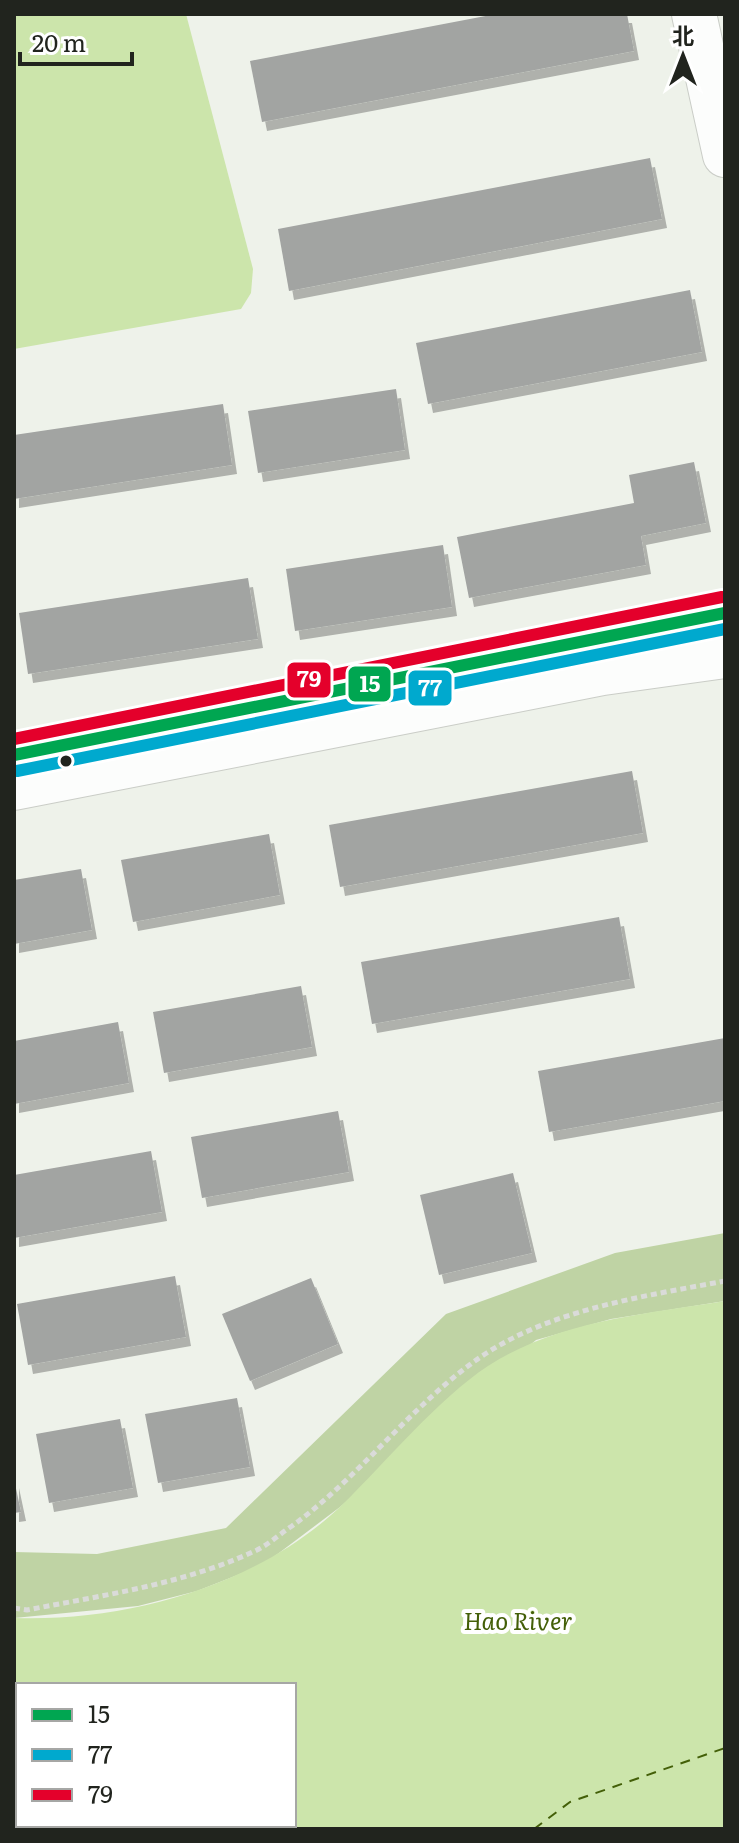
<svg xmlns="http://www.w3.org/2000/svg" width="739" height="1843" viewBox="0 0 739 1843" font-family="Literata,'Noto Sans SC',serif">
  <style>
    .forest { fill: #bfd3a4 }
    .water { fill: #cce5ab; fill-rule: evenodd }
    .lines { fill: none; stroke-linecap: round; stroke-linejoin: round }
    .ferry { stroke: #435f08; stroke-width: 2; stroke-dasharray: 10 8; stroke-linecap: butt }
    .building { fill: #a2a4a2; filter: url(#shadow) }
    .tertiary-casing { stroke: #cacdc7; stroke-width: 46 }
    .secondary-casing { stroke: #cacdc7; stroke-width: 46 }
    .path { stroke: #dadbd9; stroke-width: 5; stroke-dasharray: 6 4; stroke-linecap: butt }
    .tertiary { stroke: #fcfdfc; stroke-width: 44 }
    .secondary { stroke: #fcfdfc; stroke-width: 44 }
    .bus-1-casing { stroke: #fff; stroke-width: 18 }
    .bus-2-casing { stroke: #fff; stroke-width: 18 }
    .bus-3-casing { stroke: #fff; stroke-width: 18 }
    .bus-1 { stroke: #00a651; stroke-width: 12 }
    .bus-2 { stroke: #00a9ce; stroke-width: 12 }
    .bus-3 { stroke: #e4002b; stroke-width: 12 }
    .bus-dot { fill: #21241e; stroke: #fff; stroke-width: 3 }
    .labels { text-anchor: middle; stroke-width: 8; stroke-linejoin: round; paint-order: stroke }
    .water-label { font-size: 24px; font-style: italic; fill: #435f08; stroke: #fff }
    .line-badge { stroke: #fff; stroke-width: 3 }
    .badge-label { font-size: 22px; text-anchor: middle; font-weight: bold; fill: #fff }
  </style>
  <defs>
    <filter id="shadow"><feDropShadow dx="5" dy="9" stdDeviation="0" flood-color="#0004"/></filter>
  </defs>
  <rect width="100%" height="100%" fill="#eef2ea"/>
  <path class="forest" d="M725,1233V1301L611,1319L536,1340L340,1507L263,1565L197,1591L138,1606L14,1618V1552L97,1554L226,1528L446,1314L615,1253Z"/>
  <g class="water">
    <path d="M14,14H186L253,269L251,293L241,309L14,349Z"/>
    <path d="M725,1301V1829H14V1618C128,1622 260,1585 343,1504C386,1462 439,1398 488,1366C558,1321 644,1314 725,1301ZM18,1685H294V1825H18Z"/>
  </g>
  <g class="lines">
    <path class="ferry" d="M534,1829L570,1802L725,1748"/>
  </g>
  <g class="building">
    <path d="M496,14H627L634,51L262,122L250,61Z"/>
    <path d="M650,158L662,219L289,291L278,229Z"/>
    <path d="M690,290L702,352L428,404L416,343Z"/>
    <path d="M396,389L405,450L258,473L248,411Z"/>
    <path d="M223,404L232,465L14,499V435Z"/>
    <path d="M694,462L706,523L641,536L646,565L469,598L457,537L634,503L629,475Z"/>
    <path d="M443,545L452,607L295,631L286,569Z"/>
    <path d="M248,578L258,639L28,674L19,613Z"/>
    <path d="M632,771L643,833L340,887L329,825Z"/>
    <path d="M269,834L280,895L133,922L121,860Z"/>
    <path d="M81,869L92,930L14,944V880Z"/>
    <path d="M619,917L630,979L372,1024L361,962Z"/>
    <path d="M301,986L312,1047L164,1073L153,1012Z"/>
    <path d="M118,1022L129,1083L14,1104V1041Z"/>
    <path d="M725,1038V1101L549,1132L538,1071Z"/>
    <path d="M338,1111L349,1172L202,1198L191,1137Z"/>
    <path d="M151,1151L162,1212L14,1238V1175Z"/>
    <path d="M513,1173L532,1253L439,1275L420,1195Z"/>
    <path d="M175,1276L186,1337L28,1365L17,1304Z"/>
    <path d="M311,1278L338,1344L250,1381L222,1314Z"/>
    <path d="M237,1398L250,1467L158,1483L145,1414Z"/>
    <path d="M120,1419L133,1488L49,1503L36,1434Z"/>
    <path d="M14,1479L21,1512L14,1513Z"/>
  </g>
  <g class="lines">
    <g class="tertiary-casing">
      <g id="tertiary">
        <path d="M14,755L725,613"/>
        <path d="M14,788L603,673L725,656"/>
      </g>
    </g>
    <g class="secondary-casing">
      <path id="secondary" d="M694,14L725,155"/>
    </g>
    <path class="path" d="M14,1608L27,1610C104,1595 185,1584 257,1550C269,1544 280,1534 292,1526C358,1478 407,1411 472,1363C544,1310 640,1297 725,1281"/>
    <use href="#tertiary" class="tertiary"/>
    <use href="#secondary" class="secondary"/>
    <g class="bus-1-casing">
      <path id="bus-1" d="M14,755L725,613"/>
    </g>
    <g class="bus-2-casing">
      <path id="bus-2" d="M17,771L725,629"/>
    </g>
    <g class="bus-3-casing">
      <path id="bus-3" d="M14,739L722,597"/>
    </g>
    <use href="#bus-1" class="bus-1"/>
    <use href="#bus-2" class="bus-2"/>
    <use href="#bus-3" class="bus-3"/>
  </g>
  <circle class="bus-dot" cx="66" cy="761" r="7"/>
  <g class="labels">
    <g class="water-label">
      <text x="518" y="1630">Hao River</text>
    </g>
  </g>
  <g class="line-badge">
    <rect x="286" y="661" width="46" height="38" rx="8" fill="#e4002b"/>
    <rect x="347" y="665" width="45" height="38" rx="8" fill="#00a651"/>
    <rect x="407" y="669" width="46" height="38" rx="8" fill="#00a9ce"/>
  </g>
  <g class="badge-label">
    <text x="309" y="687">79</text>
    <text x="370" y="692">15</text>
    <text x="430" y="696">77</text>
  </g>
  <rect width="739" height="1843" fill="none" stroke="#21241e" stroke-width="32"/>
  <rect x="16" y="1683" width="280" height="144" fill="#ffffff" stroke="#a6a7a5" stroke-width="2"/>
  <rect x="32" y="1709" width="40" height="12" fill="#00a651" stroke="#a6a7a5" stroke-width="2"/>
  <text x="88" y="1723" font-size="24" fill="#21241e">15</text>
  <rect x="32" y="1749" width="40" height="12" fill="#00a9ce" stroke="#a6a7a5" stroke-width="2"/>
  <text x="88" y="1763" font-size="24" fill="#21241e">77</text>
  <rect x="32" y="1789" width="40" height="12" fill="#e4002b" stroke="#a6a7a5" stroke-width="2"/>
  <text x="88" y="1803" font-size="24" fill="#21241e">79</text>
  <g transform="translate(683 56)" stroke="#ffffff" stroke-width="6" paint-order="stroke">
  <path d="M0-6L14 30L0 20L-14 30Z" fill="#21241e"/>
  <text y="-12" font-size="22" font-weight="bold" text-anchor="middle" fill="#21241e">北</text>
  </g>
  <path d="M20 52v12h112v-12" fill="none" stroke="#21241e" stroke-width="4"/>
  <text x="32" y="52" font-size="24" fill="#21241e" stroke="#ffffff" stroke-width="6" paint-order="stroke">20 m</text>
</svg>
